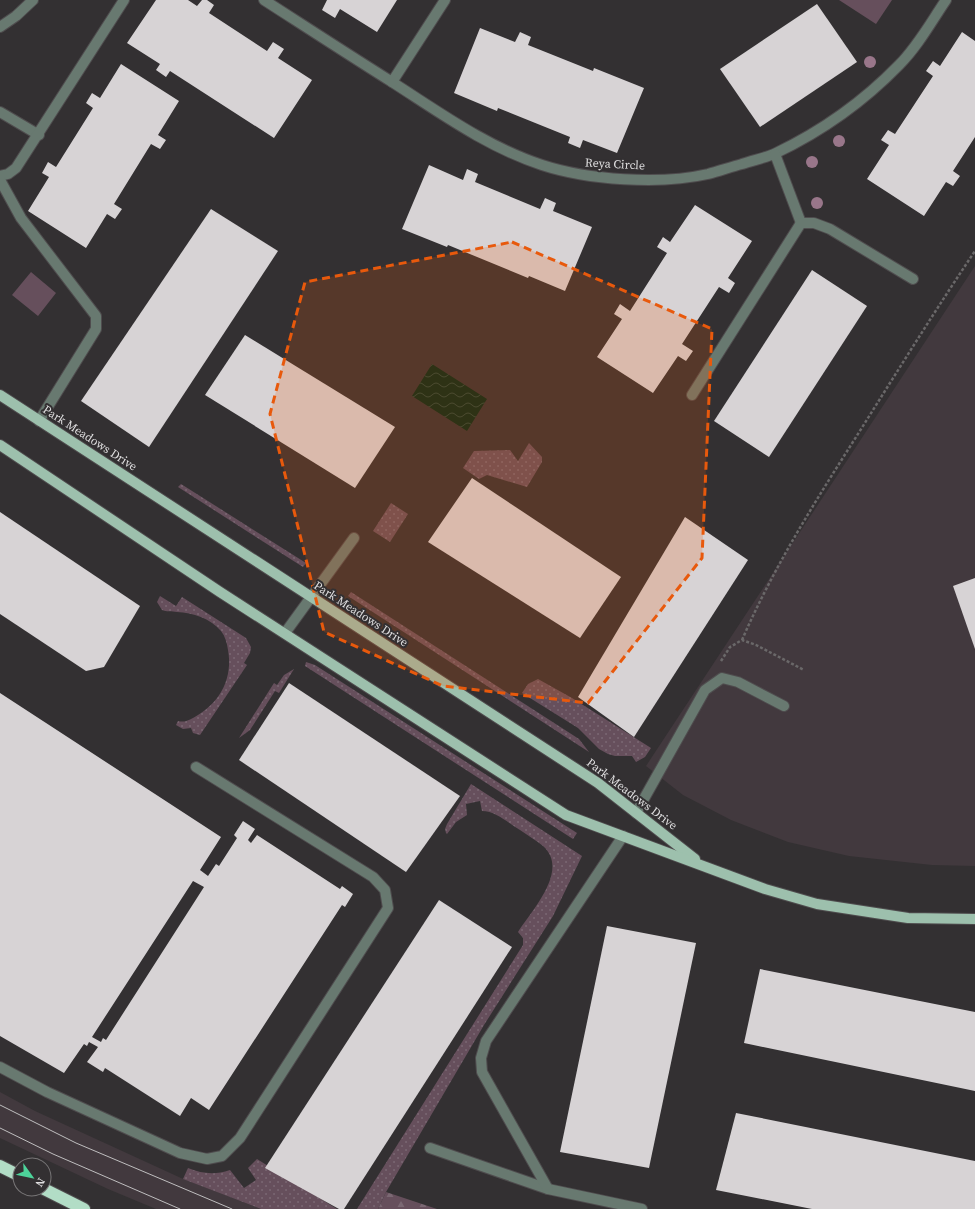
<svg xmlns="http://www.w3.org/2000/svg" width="975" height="1209" viewBox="0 0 975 1209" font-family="'Source Serif 4',serif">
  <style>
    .built { fill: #42393e }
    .grass { fill: url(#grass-dots) }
    .forest { fill: url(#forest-firs) }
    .park { fill: #664f5c }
    .water { fill: url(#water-waves) }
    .building { fill: #d7d3d5; fill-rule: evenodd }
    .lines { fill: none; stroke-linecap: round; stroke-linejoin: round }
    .minor-casing { stroke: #4f4c4e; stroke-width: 12 }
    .major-casing { stroke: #4f4c4e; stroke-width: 12 }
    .highway-casing { stroke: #4f4c4e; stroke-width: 14 }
    .path { stroke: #6a6869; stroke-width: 2.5; stroke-dasharray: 3 2; stroke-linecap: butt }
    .minor { stroke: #687970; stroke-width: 10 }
    .major { stroke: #9dc0ad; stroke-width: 10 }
    .highway { stroke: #b2ddc6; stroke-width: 12 }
    .tram { stroke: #bfbebf; stroke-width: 1 }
    .tree { fill: #99768a }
    .marked { fill: #e8590c; fill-opacity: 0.2; stroke: #e8590c; stroke-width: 3; stroke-dasharray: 8 5; stroke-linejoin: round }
    .labels { text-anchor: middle; stroke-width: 4; stroke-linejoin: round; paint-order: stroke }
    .street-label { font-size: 12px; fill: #dfdedf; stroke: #333032 }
  </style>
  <defs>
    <pattern id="grass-dots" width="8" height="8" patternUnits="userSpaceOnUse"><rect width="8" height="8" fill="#664f5c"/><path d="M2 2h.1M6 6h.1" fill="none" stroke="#7b6873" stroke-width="1.8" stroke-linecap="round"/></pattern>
    <pattern id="forest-firs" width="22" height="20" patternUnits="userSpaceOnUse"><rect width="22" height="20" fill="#664f5c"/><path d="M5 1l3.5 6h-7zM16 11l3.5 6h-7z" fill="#7b6873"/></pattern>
    <pattern id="water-waves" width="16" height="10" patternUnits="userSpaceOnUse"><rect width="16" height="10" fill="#002818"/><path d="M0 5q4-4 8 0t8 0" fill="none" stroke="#254739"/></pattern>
  </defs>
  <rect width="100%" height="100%" fill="#333032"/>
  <g class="built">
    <path d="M975,266V866L932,865L849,856L788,842L731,820L683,795L646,766Z"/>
    <path d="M0,1092L35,1111L181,1178L261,1209H156L108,1189L0,1138Z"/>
  </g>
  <g class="grass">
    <path d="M529,443L542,457V462L527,487L487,475L479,479L463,468L474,451L510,450L518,461Z"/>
    <path d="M181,484L306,563L303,567L178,487Z"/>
    <path d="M391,503L408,514L390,542L373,531Z"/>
    <path d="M351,592L579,739L589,752L348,596Z"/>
    <path d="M160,596L176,606L182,597L246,638L251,647L250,653L244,663L247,665L200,735L193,733L191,728L183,729L176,725L178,721C186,723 191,719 198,715C221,701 233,677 228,650C227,643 225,636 221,631C210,618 193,613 177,612C172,611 166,612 162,610L157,602Z"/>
    <path d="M306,662L315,665L577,833L573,839L305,666Z"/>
    <path d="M294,669L279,693L275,691L250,730L239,738L274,683L277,685L284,675Z"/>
    <path d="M538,679L572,698L651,748L645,757L636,762L632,756H615L608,754L599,749L578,728L522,693L528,684Z"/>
    <path d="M471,784L582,856L553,916L484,1025L386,1192L378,1209H357L523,945V938L518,932C532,910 570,870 543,846C536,840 527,835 520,830C508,823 496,811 482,811L480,801L466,804L467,815L456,822L447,834L446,833L445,829L447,824Z"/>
    <path d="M257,1159L337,1209H261L183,1179L188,1168C203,1174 215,1175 230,1170L244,1188L256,1180L248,1168Z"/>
  </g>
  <path class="forest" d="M386,1192L437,1209H378Z"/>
  <g class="park">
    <path d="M839,0H892L876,24Z"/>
    <path d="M31,272L56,293L38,316L12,295Z"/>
  </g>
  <path class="water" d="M432,364L487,399L467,431L412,396Z"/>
  <g class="building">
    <path d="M156,0H188L197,6L202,0H207L214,5L209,13L267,51L273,42L284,49L278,58L312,80L274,138L170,71L166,77L156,70L160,64L127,43Z"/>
    <path d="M327,0H397L377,32L340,9L335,18L322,10Z"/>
    <path d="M817,4L857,62L760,127L720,69Z"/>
    <path d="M480,28L515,42L520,32L531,37L528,45L593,71L594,68L644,88L617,153L583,140L580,148L568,143L570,137L498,108L497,111L454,93Z"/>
    <path d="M962,32L975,41V137L953,171L960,176L953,186L946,182L924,216L867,179L889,145L881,140L888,130L895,134L933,76L926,71L933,61L940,66Z"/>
    <path d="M121,64L179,101L158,135L166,140L160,149L151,144L114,204L122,209L115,219L107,214L86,248L28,211L49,177L42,173L48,162L56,167L93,108L86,103L92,93L100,98Z"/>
    <path d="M429,165L463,180L467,169L478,174L475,182L540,209L545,198L556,203L553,211L592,227L565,291L529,276L528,278L448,245L447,247L402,229Z"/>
    <path d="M695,205L752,241L728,278L735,283L729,293L719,287L682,344L693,351L686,361L678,356L653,393L597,357L622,319L614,314L620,304L630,311L667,253L657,247L663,237L670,242Z"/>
    <path d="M211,209L278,251L149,447L81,401Z"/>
    <path d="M812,270L867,306L769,457L714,421Z"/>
    <path d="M245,335L395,427L355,488L205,395Z"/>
    <path d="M472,478L621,577L580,638L428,542Z"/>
    <path d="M0,512L140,606L104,667L86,671L0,614Z"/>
    <path d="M685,517L748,560L634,737L578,697Z"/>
    <path d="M975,578V649L953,586Z"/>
    <path d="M289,683L460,796L406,872L239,760Z"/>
    <path d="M0,693L221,837L200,870L208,876L216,864L219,866L237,838L234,835L243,821L255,829L248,840L251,843L257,835L340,889L342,886L353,894L345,907L342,905L209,1110L191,1098L180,1116L105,1068L103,1072L87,1062L98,1047L89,1042L87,1046L84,1044L64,1073L0,1036ZM193,881L204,887L106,1040L103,1038L101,1042L92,1037Z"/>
    <path d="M439,900L512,947L344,1209H339L265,1168Z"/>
    <path d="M607,926L696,943L649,1168L560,1152Z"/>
    <path d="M760,969L975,1012V1091L744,1043Z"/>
    <path d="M736,1113L975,1161V1209H812L716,1190Z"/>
  </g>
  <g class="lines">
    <g class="minor-casing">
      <g id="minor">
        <path d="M264,0C306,27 349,55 392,82C439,112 487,147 542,165C588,180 660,185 708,174C719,171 731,167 742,164C753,160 766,158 776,153C822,131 864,101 899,65C918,46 931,22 946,0"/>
        <path d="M0,27L16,16L33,0"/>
        <path d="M392,82L445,0"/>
        <path d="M0,112L39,135"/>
        <path d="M775,154L801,223"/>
        <path d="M0,176L8,174L16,168L124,0"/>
        <path d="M0,180L21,218L96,316V329L39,421"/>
        <path d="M692,395L801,223H814L830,229L913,279"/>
        <path d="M285,633L354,538"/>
        <path d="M636,813L705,690L722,678L738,682L784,706"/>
        <path d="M0,1067L47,1092L180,1153L207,1159L222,1156L240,1138L388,908L385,890L373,877L196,767"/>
        <path d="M430,1148L548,1189L642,1209"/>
        <path d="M548,1189L482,1072L481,1058L486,1041L623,836"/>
      </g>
    </g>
    <g class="major-casing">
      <g id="major">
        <path d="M0,395L598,783L695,859"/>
        <path d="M0,445L220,592L566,815L765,889L817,904L908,918L975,919"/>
      </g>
    </g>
    <g class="highway-casing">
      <g id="highway">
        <path d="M0,1166L20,1176"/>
        <path d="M44,1189L84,1209"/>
      </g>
    </g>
    <g class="path">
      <path d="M742,640C772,571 811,508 851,445C892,380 932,315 975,251"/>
      <path d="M721,661L730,647L742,640L756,645L804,670"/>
    </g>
    <use href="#minor" class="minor"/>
    <use href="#major" class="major"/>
    <use href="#highway" class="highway"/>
    <g class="tram">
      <path d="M0,1105L76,1143L232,1209"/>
      <path d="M0,1128L53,1154L180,1209"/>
    </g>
  </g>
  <g class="tree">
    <circle cx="870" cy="62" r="6"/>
    <circle cx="839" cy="141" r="6"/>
    <circle cx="812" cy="162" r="6"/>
    <circle cx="817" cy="203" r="6"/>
  </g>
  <path class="marked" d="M512,242L712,329L702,558L588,703L443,686L324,632L270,414L305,282Z"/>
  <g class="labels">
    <g class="street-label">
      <text transform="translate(615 164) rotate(3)" y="4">Reya Circle</text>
      <text transform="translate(90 438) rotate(33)" y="4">Park Meadows Drive</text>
      <text transform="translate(361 614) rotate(33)" y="4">Park Meadows Drive</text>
      <text transform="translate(632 794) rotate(37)" y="4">Park Meadows Drive</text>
    </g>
  </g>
  <g transform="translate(32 1177) rotate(123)"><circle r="19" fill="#333032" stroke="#787677"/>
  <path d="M0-3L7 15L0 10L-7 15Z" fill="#4dd39a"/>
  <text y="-6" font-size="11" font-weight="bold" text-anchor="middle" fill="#dfdedf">N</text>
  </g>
</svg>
